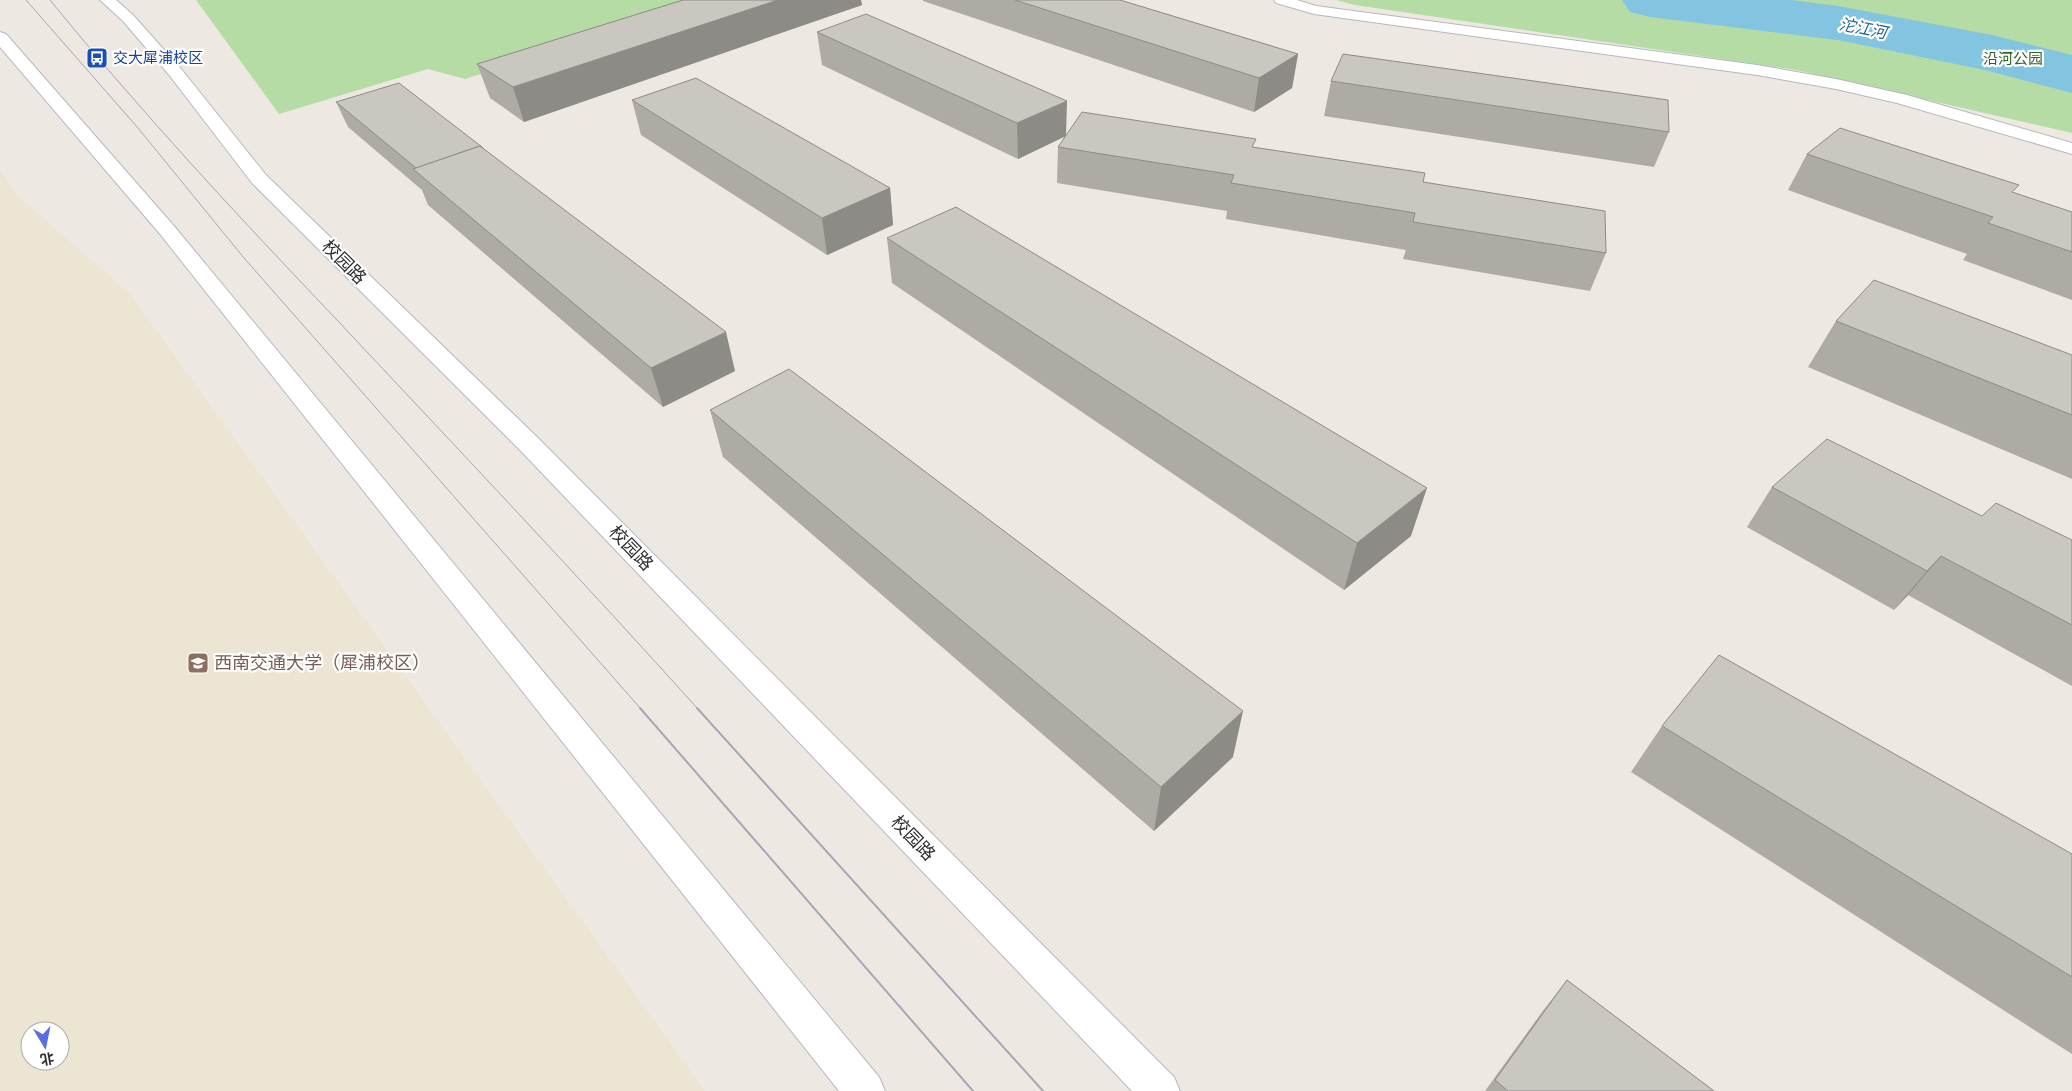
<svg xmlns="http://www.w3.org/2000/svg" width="2072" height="1091" viewBox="0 0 2072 1091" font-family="'IBM Plex Sans','Noto Sans SC',sans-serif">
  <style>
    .education { fill: #ece5d4; fill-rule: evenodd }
    .green { fill: #b6dca6 }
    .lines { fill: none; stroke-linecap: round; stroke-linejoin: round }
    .river { fill: #83c4e1; fill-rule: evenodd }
    .minor-casing { stroke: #b6b7c0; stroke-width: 2 }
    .minor { fill: #fff; fill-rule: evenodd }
    .tram-far1 { stroke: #a5a7b5; stroke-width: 1 }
    .tram { stroke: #a5a7b5; stroke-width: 2 }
    .wall { fill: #aeaba5 }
    .shaded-wall { fill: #8d8b86 }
    .building { fill: #cac7c0; stroke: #8d8b86 }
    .labels { text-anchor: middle; stroke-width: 4.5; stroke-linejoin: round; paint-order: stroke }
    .far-transit-label { font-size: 15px; fill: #164399; stroke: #fff; text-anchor: start }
    .far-park-label { font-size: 15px; fill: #2f6325; stroke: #fff }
    .far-water-label { font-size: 16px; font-style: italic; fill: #1f6590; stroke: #fff }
    .street-label { font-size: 18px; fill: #2e2e2e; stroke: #fff }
    .education-label { font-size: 18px; fill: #785e54; stroke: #fff; text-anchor: start }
  </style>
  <rect width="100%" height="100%" fill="#ede9e2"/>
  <path class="education" d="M0,168L17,195L131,295L705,1091H0ZM30,1031H60V1061H30Z"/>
  <g class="green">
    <path d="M196,0H720L465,79L428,69L279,114Z"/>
    <path d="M1336,0H2072V133L1796,70L1355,5Z"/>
  </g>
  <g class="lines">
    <path class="river" d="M1622,0H1792L1838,6L1992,35L2072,55V93L1985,70L1838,40L1650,17L1630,12Z"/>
    <g class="minor-casing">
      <g id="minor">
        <path d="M100,0H116L133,15L182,70L266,175L537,437L1174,1077L1180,1091H1132L519,449L252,183L170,76L123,21Z"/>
        <path d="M1274,0H1297L1316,6L1757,65L1836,79L1907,95L2072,143V154L1897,103L1836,89L1757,75L1314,14L1276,3Z"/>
        <path d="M0,32L6,34L174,226L879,1077L885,1091H839L160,234L0,47Z"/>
      </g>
    </g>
    <use href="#minor" class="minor"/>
    <g class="tram-far1">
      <path d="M26,0L138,128L244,258L641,709"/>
      <path d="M50,0C140,111 238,216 337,320C458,449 580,578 698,709"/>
    </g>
    <g class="tram">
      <path d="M640,708L973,1091"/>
      <path d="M697,708L1043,1091"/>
    </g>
  </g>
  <g class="wall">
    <path d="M683,0H861L862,5L524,122L490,98L477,64Z"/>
    <path d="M923,0H1120L1298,54L1292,88L1254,112L923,1Z"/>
    <path d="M817,32L1066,135L1255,147L1423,182L1606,253L1590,291L1403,259L1406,250L1226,219L1227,211L1057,183L1058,147L1065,136L1018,159L822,65Z"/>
    <path d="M1331,81L1669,132L1654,167L1324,116Z"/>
    <path d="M632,100L890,188L893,225L827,255L641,135Z"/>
    <path d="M336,102L482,147L483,148L735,371L663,407L428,205L422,190L348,127Z"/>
    <path d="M1807,154L2014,193L2072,212V300L1963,260L1967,254L1788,190Z"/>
    <path d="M887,238L1411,536L1344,590L892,283Z"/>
    <path d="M1836,321L2072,355V479L1808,367Z"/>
    <path d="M710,410L1233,757L1154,831L723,457Z"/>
    <path d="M1772,487L1982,516L2072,540V686L1908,595L1894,610L1747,527Z"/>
    <path d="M1662,726L2072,854V1054L1631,772Z"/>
    <path d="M1567,980L1714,1091H1485L1542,1012Z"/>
  </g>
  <g class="shaded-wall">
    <path d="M778,0H861L862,5L524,122L513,87Z"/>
    <path d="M1298,54L1292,88L1254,112L1259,78Z"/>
    <path d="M1067,101L1066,136L1018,159L1017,123Z"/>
    <path d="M890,188L893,225L827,255L822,218Z"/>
    <path d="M726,332L735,371L663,407L651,368Z"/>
    <path d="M1427,488L1411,536L1344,590L1357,543Z"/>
    <path d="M1941,556L1908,595L1894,610L1927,571Z"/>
    <path d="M1243,711L1233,757L1154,831L1161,787Z"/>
  </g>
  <g class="building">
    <path d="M683,0H778L513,87L477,64Z"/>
    <path d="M1015,0H1120L1298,54L1259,78Z"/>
    <path d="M866,14L1067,101L1017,123L817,32Z"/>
    <path d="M1343,54L1668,100L1669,132L1331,81Z"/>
    <path d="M696,78L890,188L822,218L632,100Z"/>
    <path d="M399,83L482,147L480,146L416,168L336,102Z"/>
    <path d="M1082,112L1256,139L1252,147L1425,173L1423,182L1605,211L1606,253L1413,222L1415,213L1231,183L1234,175L1058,147Z"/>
    <path d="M1840,128L2019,185L2012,192L2072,212V252L1988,223L1993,217L1807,154Z"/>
    <path d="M480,146L726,332L651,368L413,169Z"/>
    <path d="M956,207L1427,488L1357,543L887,238Z"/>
    <path d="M1874,280L2072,355V415L1836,321Z"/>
    <path d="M789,369L1243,711L1161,787L710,410Z"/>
    <path d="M1827,439L1982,516L1996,503L2072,540V625L1941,556L1927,571L1772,487Z"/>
    <path d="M1719,655L2072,854V977L1662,726Z"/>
    <path d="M1567,980L1714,1091H1508L1495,1080Z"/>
  </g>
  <defs>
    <g id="bus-square" transform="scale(1.125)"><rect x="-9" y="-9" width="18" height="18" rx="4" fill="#1a4fb4" stroke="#fff"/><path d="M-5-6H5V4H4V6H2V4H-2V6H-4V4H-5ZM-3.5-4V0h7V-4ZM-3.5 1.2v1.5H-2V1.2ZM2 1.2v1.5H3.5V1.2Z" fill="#fff"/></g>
    <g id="university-square" transform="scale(1.125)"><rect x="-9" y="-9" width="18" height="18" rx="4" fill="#8d6e63" stroke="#fff"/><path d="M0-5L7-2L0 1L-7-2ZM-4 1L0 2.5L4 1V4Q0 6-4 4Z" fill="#fff"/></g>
  </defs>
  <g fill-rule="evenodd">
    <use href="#bus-square" x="97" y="58"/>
    <use href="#university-square" x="198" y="663"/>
  </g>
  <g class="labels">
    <g class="far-transit-label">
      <text x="113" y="63">交大犀浦校区</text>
    </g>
    <g class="far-park-label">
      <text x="2013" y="64">沿河公园</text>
    </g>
    <g class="far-water-label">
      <text transform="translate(1863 28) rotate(11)" y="6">沱江河</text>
    </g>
    <g class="street-label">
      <text transform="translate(344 262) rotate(45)" y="6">校园路</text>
      <text transform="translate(631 548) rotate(46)" y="6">校园路</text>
      <text transform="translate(913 838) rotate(46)" y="6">校园路</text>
    </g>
    <g class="education-label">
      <text x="214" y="669">西南交通大学（犀浦校区）</text>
    </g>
  </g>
  <g transform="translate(45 1046) rotate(170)"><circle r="24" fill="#ffffff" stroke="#ababab"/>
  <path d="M0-4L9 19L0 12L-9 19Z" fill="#586de4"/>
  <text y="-8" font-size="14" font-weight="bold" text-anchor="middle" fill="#2e2e2e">北</text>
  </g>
</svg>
